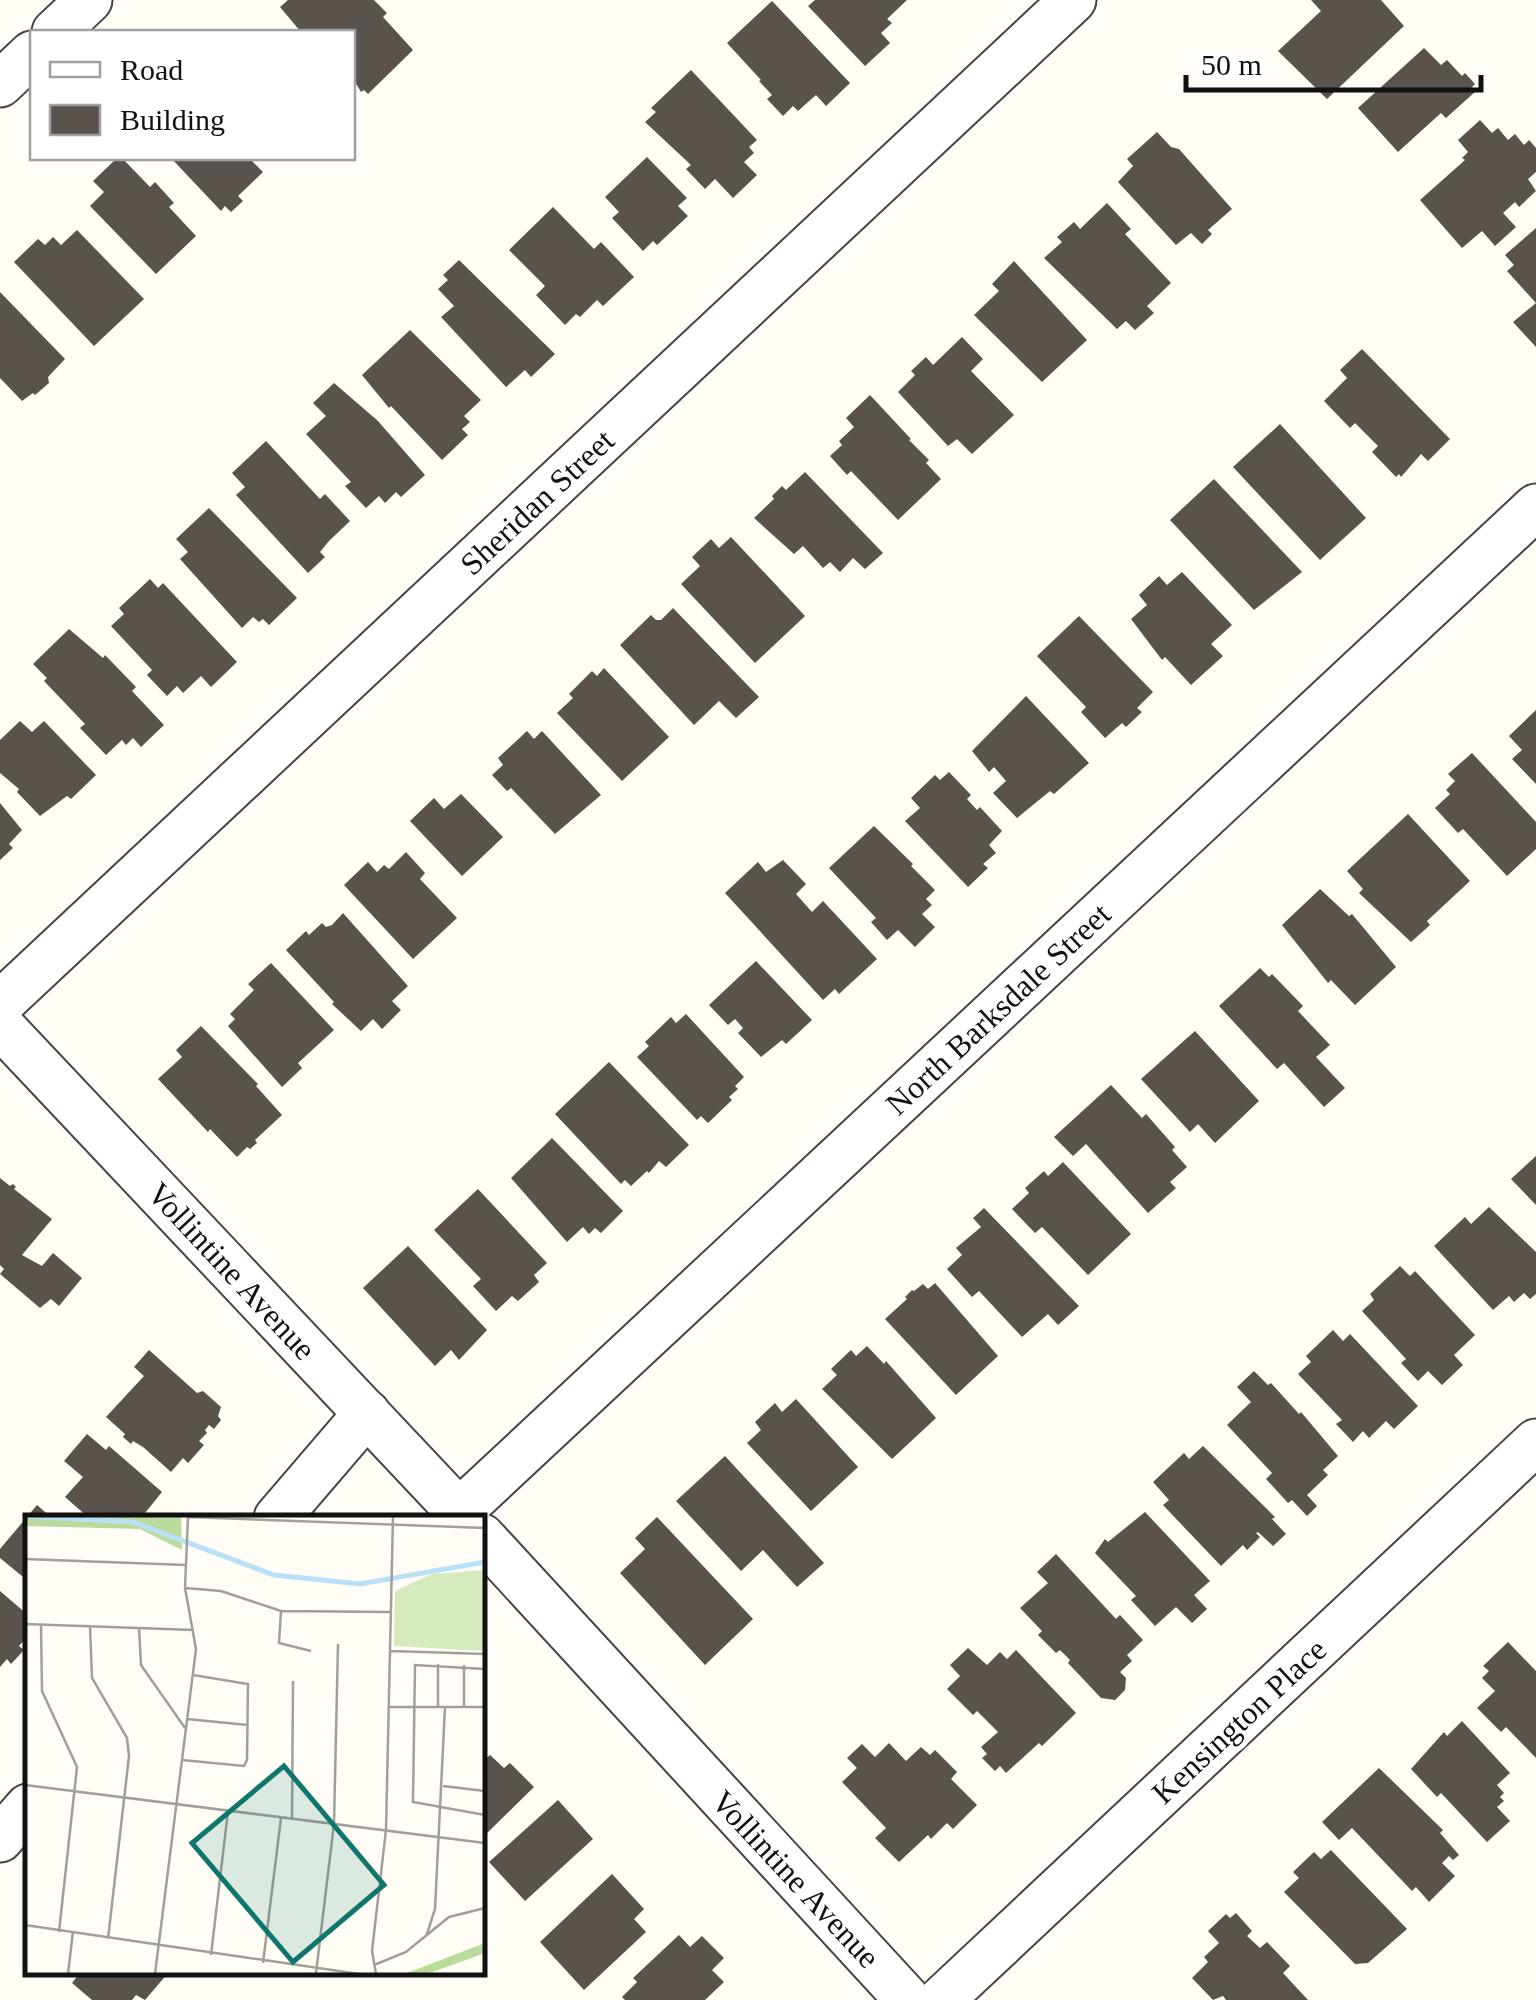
<svg xmlns="http://www.w3.org/2000/svg" width="1536" height="2000" viewBox="0 0 1536 2000" font-family="'Times New Roman',serif">
  <style>
    .building { fill: #5a524d }
    .lines { fill: none; stroke-linecap: round; stroke-linejoin: round }
    .minor-casing { stroke: #444; stroke-width: 49 }
    .minor { stroke: #fff; stroke-width: 45 }
    .labels { text-anchor: middle; stroke-width: 10; stroke-linejoin: round; paint-order: stroke }
    .street-label { font-size: 32px; fill: #111; stroke: #fff }
    .inset-river { fill: none; stroke: #b9e0f7; stroke-width: 5 }
    .inset-road { fill: none; stroke: #a09f9a; stroke-width: 2.5 }
    .view { fill: #0f766e; fill-opacity: 0.15; stroke: #0f766e; stroke-width: 5 }
    .inset-edge { fill: none; stroke: #111; stroke-width: 5 }
  </style>
  <rect width="100%" height="100%" fill="#fffdf5"/>
  <g class="building">
    <path d="M288,0H374L387,13L383,17L413,50L368,94L364,90L361,92L352,77V32H301L280,7Z"/>
    <path d="M815,0H907L887,19L892,23L881,33L890,43L865,66L808,6Z"/>
    <path d="M1311,0H1381L1404,26L1327,99L1278,51L1321,11Z"/>
    <path d="M772,1L850,83L826,106L816,95L798,111L793,106L783,116L767,99L772,95L759,81L761,80L727,43Z"/>
    <path d="M1424,48L1441,65L1447,60L1462,76L1465,73L1475,84L1472,87L1476,91L1446,118L1441,113L1398,152L1358,108Z"/>
    <path d="M691,70L757,140L749,147L754,153L744,162L757,175L733,198L715,179L705,189L686,169L691,165L645,122L656,112L651,108Z"/>
    <path d="M1480,120L1492,133L1498,128L1508,140L1515,134L1524,145L1529,140L1536,148V172L1528,179L1536,191L1519,207L1515,202L1503,213L1516,227L1495,246L1482,231L1462,248L1420,200L1465,160L1462,158L1468,152L1458,140Z"/>
    <path d="M1157,132L1171,147L1179,149L1232,209L1208,230L1212,234L1202,244L1191,233L1176,245L1118,182L1133,166L1127,159Z"/>
    <path d="M647,157L687,198L678,206L688,216L657,245L653,241L643,251L612,218L619,212L605,197Z"/>
    <path d="M117,158H122L150,187L155,182L174,203L169,207L196,236L156,274L90,206L104,192L93,181Z"/>
    <path d="M171,158H249L263,172L238,196L243,201L231,212L225,206L221,211Z"/>
    <path d="M1107,203L1131,229L1125,234L1171,283L1147,306L1154,313L1135,330L1126,321L1117,329L1044,258L1062,242L1057,237L1074,222L1080,229Z"/>
    <path d="M553,207L594,249L601,242L634,277L603,306L597,300L580,317L576,314L565,325L536,295L545,286L509,250Z"/>
    <path d="M1536,228V347L1513,322L1536,303L1507,271L1514,265L1505,255Z"/>
    <path d="M77,230L144,299L94,346L14,262L38,239L45,245L53,237L61,245Z"/>
    <path d="M459,260L555,354L531,377L525,370L506,387L441,317L454,306L438,289L448,280L443,275Z"/>
    <path d="M1014,261L1087,340L1042,382L974,315L999,291L992,284Z"/>
    <path d="M0,292L65,359L48,377L49,383L35,395L33,393L22,401L0,378Z"/>
    <path d="M410,330L481,400L464,416L470,422L462,429L468,435L442,460L391,406L389,408L362,375Z"/>
    <path d="M962,337L983,359L971,371L1014,415L972,454L957,439L948,446L898,392L915,375L911,371L926,357L933,365Z"/>
    <path d="M1362,349L1450,439L1428,461L1421,454L1401,477L1399,474L1396,477L1372,452L1378,446L1355,423L1350,428L1324,401L1347,378L1340,370Z"/>
    <path d="M334,383L378,421L425,475L401,497L396,492L385,503L379,496L366,508L345,486L351,482L306,434L326,416L313,403Z"/>
    <path d="M870,395L911,439L909,440L929,460L926,463L941,479L898,520L851,471L847,475L830,456L842,445L839,441L854,427L846,418Z"/>
    <path d="M1280,424L1366,518L1320,560L1233,467Z"/>
    <path d="M266,441L320,499L325,494L350,521L329,541L320,552L325,557L308,573L236,495L245,487L232,473Z"/>
    <path d="M805,472L883,553L865,569L853,558L840,572L830,562L823,568L803,546L794,554L754,518L774,499L772,496L782,486L786,490Z"/>
    <path d="M1214,479L1302,572L1254,610L1170,520Z"/>
    <path d="M209,508L297,598L269,625L263,619L259,622L253,617L242,628L180,559L188,552L176,539Z"/>
    <path d="M731,537L805,616L755,663L681,584L700,566L692,557L711,539L719,548Z"/>
    <path d="M1182,572L1232,625L1211,644L1223,656L1191,685L1165,657L1162,660L1131,619L1147,605L1139,595L1159,576L1167,585Z"/>
    <path d="M150,579L158,588L163,583L237,662L211,687L201,676L183,693L177,686L167,696L147,675L152,670L111,626L124,614L119,608Z"/>
    <path d="M673,608L759,697L736,718L719,701L694,725L620,645L651,615L656,620H661Z"/>
    <path d="M1079,616L1153,692L1137,708L1142,712L1126,727L1122,723L1105,738L1081,712L1086,707L1037,656Z"/>
    <path d="M69,629L103,658L105,655L136,687L132,691L164,725L141,747L133,738L126,745L122,740L106,755L80,728L85,724L44,681L47,678L33,664Z"/>
    <path d="M604,668L669,737L622,781L557,713L573,698L569,694L592,671L597,676Z"/>
    <path d="M1026,696L1089,763L1054,794L1050,791L1017,818L993,793L1006,781L994,767L989,772L972,751Z"/>
    <path d="M1536,710V784L1512,759L1522,750L1509,736Z"/>
    <path d="M20,721L32,732L44,721L96,775L71,799L67,796L40,816L17,792L19,789L0,773V740Z"/>
    <path d="M527,731L534,739L542,731L601,795L555,834L511,788L507,791L492,775L503,765L498,758Z"/>
    <path d="M1472,753L1536,822V849L1507,876L1463,829L1458,833L1435,808L1450,794L1446,790L1455,781L1448,774Z"/>
    <path d="M949,772L971,795L967,799L977,810L980,807L1002,831L989,845L996,853L983,864L988,868L968,887L905,821L920,808L911,798L935,775L940,780Z"/>
    <path d="M461,794L503,837L462,876L410,821L434,798L444,809Z"/>
    <path d="M0,803L22,830L9,844L13,848L0,860Z"/>
    <path d="M1408,814L1470,881L1427,921L1430,925L1411,942L1359,893L1363,889L1347,871Z"/>
    <path d="M874,826L913,864L911,866L935,890L926,899L932,905L922,914L935,927L915,947L898,930L887,940L871,922L876,918L829,868Z"/>
    <path d="M406,852L425,873L420,879L457,918L413,959L344,885L368,862L377,872L384,865L389,869Z"/>
    <path d="M783,860L806,884L796,894L812,912L823,901L877,959L839,994L835,989L823,1000L725,893L758,862L766,872Z"/>
    <path d="M1320,889L1349,916L1352,914L1396,967L1355,1005L1331,980L1328,983L1282,925Z"/>
    <path d="M343,913L408,986L392,1001L401,1010L382,1029L373,1019L361,1031L332,1004L334,1002L286,950L306,931L309,935L322,923L326,927L332,925Z"/>
    <path d="M756,961L812,1020L786,1044L782,1040L761,1057L738,1033L743,1028L735,1019L728,1025L709,1005Z"/>
    <path d="M271,963L334,1030L298,1063L302,1068L282,1087L228,1026L235,1019L230,1014L254,990L248,984Z"/>
    <path d="M1260,968L1269,977L1272,974L1303,1006L1298,1011L1330,1045L1316,1057L1345,1088L1324,1107L1284,1063L1277,1069L1219,1006Z"/>
    <path d="M686,1014L744,1077L735,1086L738,1089L729,1097L732,1100L708,1123L701,1116L697,1120L637,1057L649,1046L645,1042L671,1017L676,1023Z"/>
    <path d="M201,1026L258,1084L256,1086L282,1115L255,1140L257,1143L250,1149L247,1147L237,1157L210,1129L208,1132L158,1079L182,1057L176,1050Z"/>
    <path d="M1195,1031L1259,1101L1215,1143L1198,1124L1190,1132L1141,1079Z"/>
    <path d="M609,1062L689,1145L666,1167L659,1161L649,1173L647,1171L631,1186L625,1180L621,1184L555,1114Z"/>
    <path d="M1111,1085L1142,1118L1146,1114L1175,1147L1172,1150L1187,1167L1170,1182L1176,1188L1148,1213L1086,1144L1073,1156L1054,1137Z"/>
    <path d="M552,1138L623,1211L601,1233L595,1228L589,1234L583,1227L567,1242L511,1178Z"/>
    <path d="M1536,1156V1205L1511,1179Z"/>
    <path d="M1063,1162L1131,1234L1088,1275L1042,1227L1035,1233L1012,1209L1029,1193L1025,1188L1044,1171L1048,1176Z"/>
    <path d="M0,1178L10,1186L13,1184L16,1187L14,1189L52,1219L22,1255L42,1266L53,1253L82,1278L59,1306L51,1299L40,1308L0,1274L4,1269L0,1265Z"/>
    <path d="M478,1189L547,1263L534,1275L539,1282L518,1301L512,1296L496,1311L473,1286L481,1279L434,1230Z"/>
    <path d="M1489,1207L1536,1252V1294L1530,1299L1524,1293L1514,1302L1509,1296L1493,1310L1434,1246L1465,1217L1471,1224Z"/>
    <path d="M984,1208L1079,1306L1058,1325L1048,1314L1022,1337L979,1291L972,1297L947,1269L962,1255L956,1248L981,1227L973,1218Z"/>
    <path d="M408,1246L487,1330L459,1360L451,1350L435,1366L363,1288Z"/>
    <path d="M1400,1266L1410,1276L1415,1271L1475,1335L1454,1355L1463,1365L1442,1385L1428,1371L1418,1381L1401,1363L1406,1359L1362,1311L1374,1300L1370,1294Z"/>
    <path d="M935,1283L998,1356L956,1395L885,1319L907,1299L905,1297L912,1290L914,1291L923,1284L928,1289Z"/>
    <path d="M1333,1330L1343,1341L1350,1334L1418,1406L1394,1429L1386,1421L1369,1438L1363,1431L1353,1442L1336,1424L1342,1420L1298,1374L1311,1362L1306,1356Z"/>
    <path d="M867,1346L884,1364L886,1361L936,1418L892,1459L822,1389L837,1375L831,1369L851,1350L856,1356Z"/>
    <path d="M149,1350L197,1393L203,1391L221,1407L218,1416L221,1420L214,1429L209,1425L205,1430L207,1433L199,1441L204,1445L188,1463L183,1458L171,1472L143,1447L133,1441L131,1444L123,1437L125,1434L106,1417L144,1376L134,1367Z"/>
    <path d="M1254,1371L1268,1385L1271,1383L1299,1414L1301,1412L1338,1456L1323,1470L1328,1475L1307,1495L1317,1506L1307,1516L1292,1500L1288,1503L1266,1479L1272,1473L1227,1425L1251,1402L1237,1387Z"/>
    <path d="M796,1399L858,1467L811,1511L747,1443L761,1430L755,1422L775,1403L782,1412Z"/>
    <path d="M87,1434L106,1450L109,1446L162,1492L141,1518H89L65,1497L83,1477L64,1461Z"/>
    <path d="M1203,1446L1275,1517L1272,1519L1286,1534L1273,1546L1258,1532L1256,1533L1260,1537L1247,1550L1243,1545L1221,1566L1163,1505L1169,1500L1153,1482L1184,1453L1189,1459Z"/>
    <path d="M725,1456L824,1563L797,1587L763,1550L741,1571L676,1501Z"/>
    <path d="M37,1505L52,1518H28V1581L0,1558V1549Z"/>
    <path d="M1145,1512L1210,1581L1194,1595L1207,1609L1192,1623L1176,1607L1155,1626L1131,1600L1136,1596L1095,1553L1105,1539L1108,1542Z"/>
    <path d="M657,1517L753,1619L705,1665L620,1573L645,1549L635,1538Z"/>
    <path d="M1056,1554L1116,1619L1120,1615L1143,1640L1127,1655L1132,1661L1120,1672L1126,1678L1125,1690L1115,1700L1101,1698L1068,1663L1070,1660L1060,1650L1056,1653L1038,1635L1042,1631L1020,1608L1048,1583L1037,1572Z"/>
    <path d="M0,1591L28,1615V1636L19,1646L24,1650L11,1664L7,1659L0,1667Z"/>
    <path d="M1508,1642L1536,1671V1758L1506,1727L1501,1732L1477,1708L1495,1691L1482,1678L1489,1671L1483,1666Z"/>
    <path d="M968,1648L987,1665L1000,1652L1007,1659L1016,1650L1076,1713L1042,1746L1039,1743L1006,1773L1000,1766L995,1771L982,1758L987,1754L981,1747L998,1732L977,1711L973,1715L947,1689L960,1676L950,1665Z"/>
    <path d="M1462,1721L1510,1773L1497,1785L1504,1793L1500,1797L1504,1801L1497,1807L1510,1821L1487,1842L1441,1793L1437,1797L1411,1769L1444,1732L1447,1736Z"/>
    <path d="M889,1743L906,1761L921,1747L930,1755L935,1750L957,1772L951,1779L977,1805L953,1829L947,1823L931,1839L928,1835L899,1862L875,1838L886,1828L842,1782L857,1768L847,1758L862,1744L875,1757Z"/>
    <path d="M490,1755L504,1768L510,1763L534,1787L482,1838V1762Z"/>
    <path d="M1379,1768L1443,1830L1440,1833L1459,1855L1453,1860L1449,1856L1442,1863L1455,1876L1429,1902L1416,1887L1412,1891L1352,1828L1339,1840L1322,1822Z"/>
    <path d="M558,1800L593,1839L525,1901L489,1862Z"/>
    <path d="M1331,1850L1407,1929L1368,1963L1355,1964L1284,1892L1299,1878L1293,1872L1314,1852L1321,1859Z"/>
    <path d="M612,1874L644,1909L634,1919L646,1932L584,1990L540,1942Z"/>
    <path d="M1236,1913L1252,1931L1247,1936L1260,1948L1267,1942L1290,1966L1283,1973L1308,2000H1226L1223,1996L1213,2000L1192,1978L1208,1962L1204,1957L1219,1943L1208,1931L1226,1914L1230,1918Z"/>
    <path d="M679,1935L690,1947L702,1936L724,1958L712,1970L724,1982L705,2000H625L622,1997L637,1982L633,1978Z"/>
    <path d="M76,1972H169L145,2000L136,1995L132,2000H92L72,1983L79,1974Z"/>
  </g>
  <g class="lines">
    <g class="minor-casing">
      <g id="minor">
        <path d="M55,32L89,0"/>
        <path d="M0,84L32,54"/>
        <path d="M0,1004L1073,0"/>
        <path d="M0,1025L465,1518"/>
        <path d="M459,1512L1536,507"/>
        <path d="M277,1518L367,1413"/>
        <path d="M482,1537L908,2000"/>
        <path d="M0,1839L28,1807"/>
        <path d="M941,2000L1536,1442"/>
      </g>
    </g>
    <use href="#minor" class="minor"/>
  </g>
  <g class="labels">
    <g class="street-label">
      <text transform="translate(537 502) rotate(-43)" y="11">Sheridan Street</text>
      <text transform="translate(998 1009) rotate(-43)" y="11">North Barksdale Street</text>
      <text transform="translate(232 1271) rotate(47)" y="11">Vollintine Avenue</text>
      <text transform="translate(1239 1721) rotate(-43)" y="11">Kensington Place</text>
      <text transform="translate(796 1879) rotate(47)" y="11">Vollintine Avenue</text>
    </g>
  </g>
  <g transform="translate(25 1515)">
    <rect width="460" height="460" fill="#fffdf5"/>
    <path d="M460,55V136L369,131L370,76L407,59Z" fill="#d5ebbd"/>
    <path d="M0,1H156L157,35L115,14L0,11ZM460,428V438L402,459L382,458Z" fill="#b9dc9c"/>
    <path class="inset-river" d="M1,1L108,7L249,60L335,69L460,47"/>
    <path class="inset-road" d="M163,2L460,13M0,44L161,50M160,73L196,76L256,96L365,97M256,96L254,128L286,136M0,109L169,115M16,109L17,176L52,252L34,417M65,112L67,163L102,223L104,241L83,424M114,113L116,150L160,213M365,136L460,139M460,154L390,150L388,287L460,300M364,192H460M413,192V149M439,192V150M162,204L223,210M157,245L219,251L222,245L223,169L168,160M0,270L460,328M418,271L460,276M267,304L268,166M0,410L334,459M402,419L410,394L420,192M186,440L203,296M238,448L256,303M349,450L381,437L424,402L460,393M291,458L309,309L313,129M43,459L48,416M130,459L171,134L160,73L163,1M351,459L347,436L361,315L368,1"/>
    <path class="view" d="M259,251L359,370L268,447L167,328Z"/>
    <rect width="460" height="460" class="inset-edge"/>
  </g>
  <rect x="30" y="30" width="325" height="130" fill="#ffffff" stroke="#a0a0a0" stroke-width="2.5"/>
  <rect x="50" y="62" width="50" height="15" fill="#ffffff" stroke="#a0a0a0" stroke-width="2.5"/>
  <text x="120" y="80" font-size="30" fill="#111111">Road</text>
  <rect x="50" y="105" width="50" height="30" fill="#5a524d" stroke="#a0a0a0" stroke-width="2.5"/>
  <text x="120" y="130" font-size="30" fill="#111111">Building</text>
  <path d="M1186 75v15h295v-15" fill="none" stroke="#111111" stroke-width="5"/>
  <text x="1201" y="75" font-size="30" fill="#111111" stroke="#ffffff" stroke-width="8" paint-order="stroke">50 m</text>
</svg>
